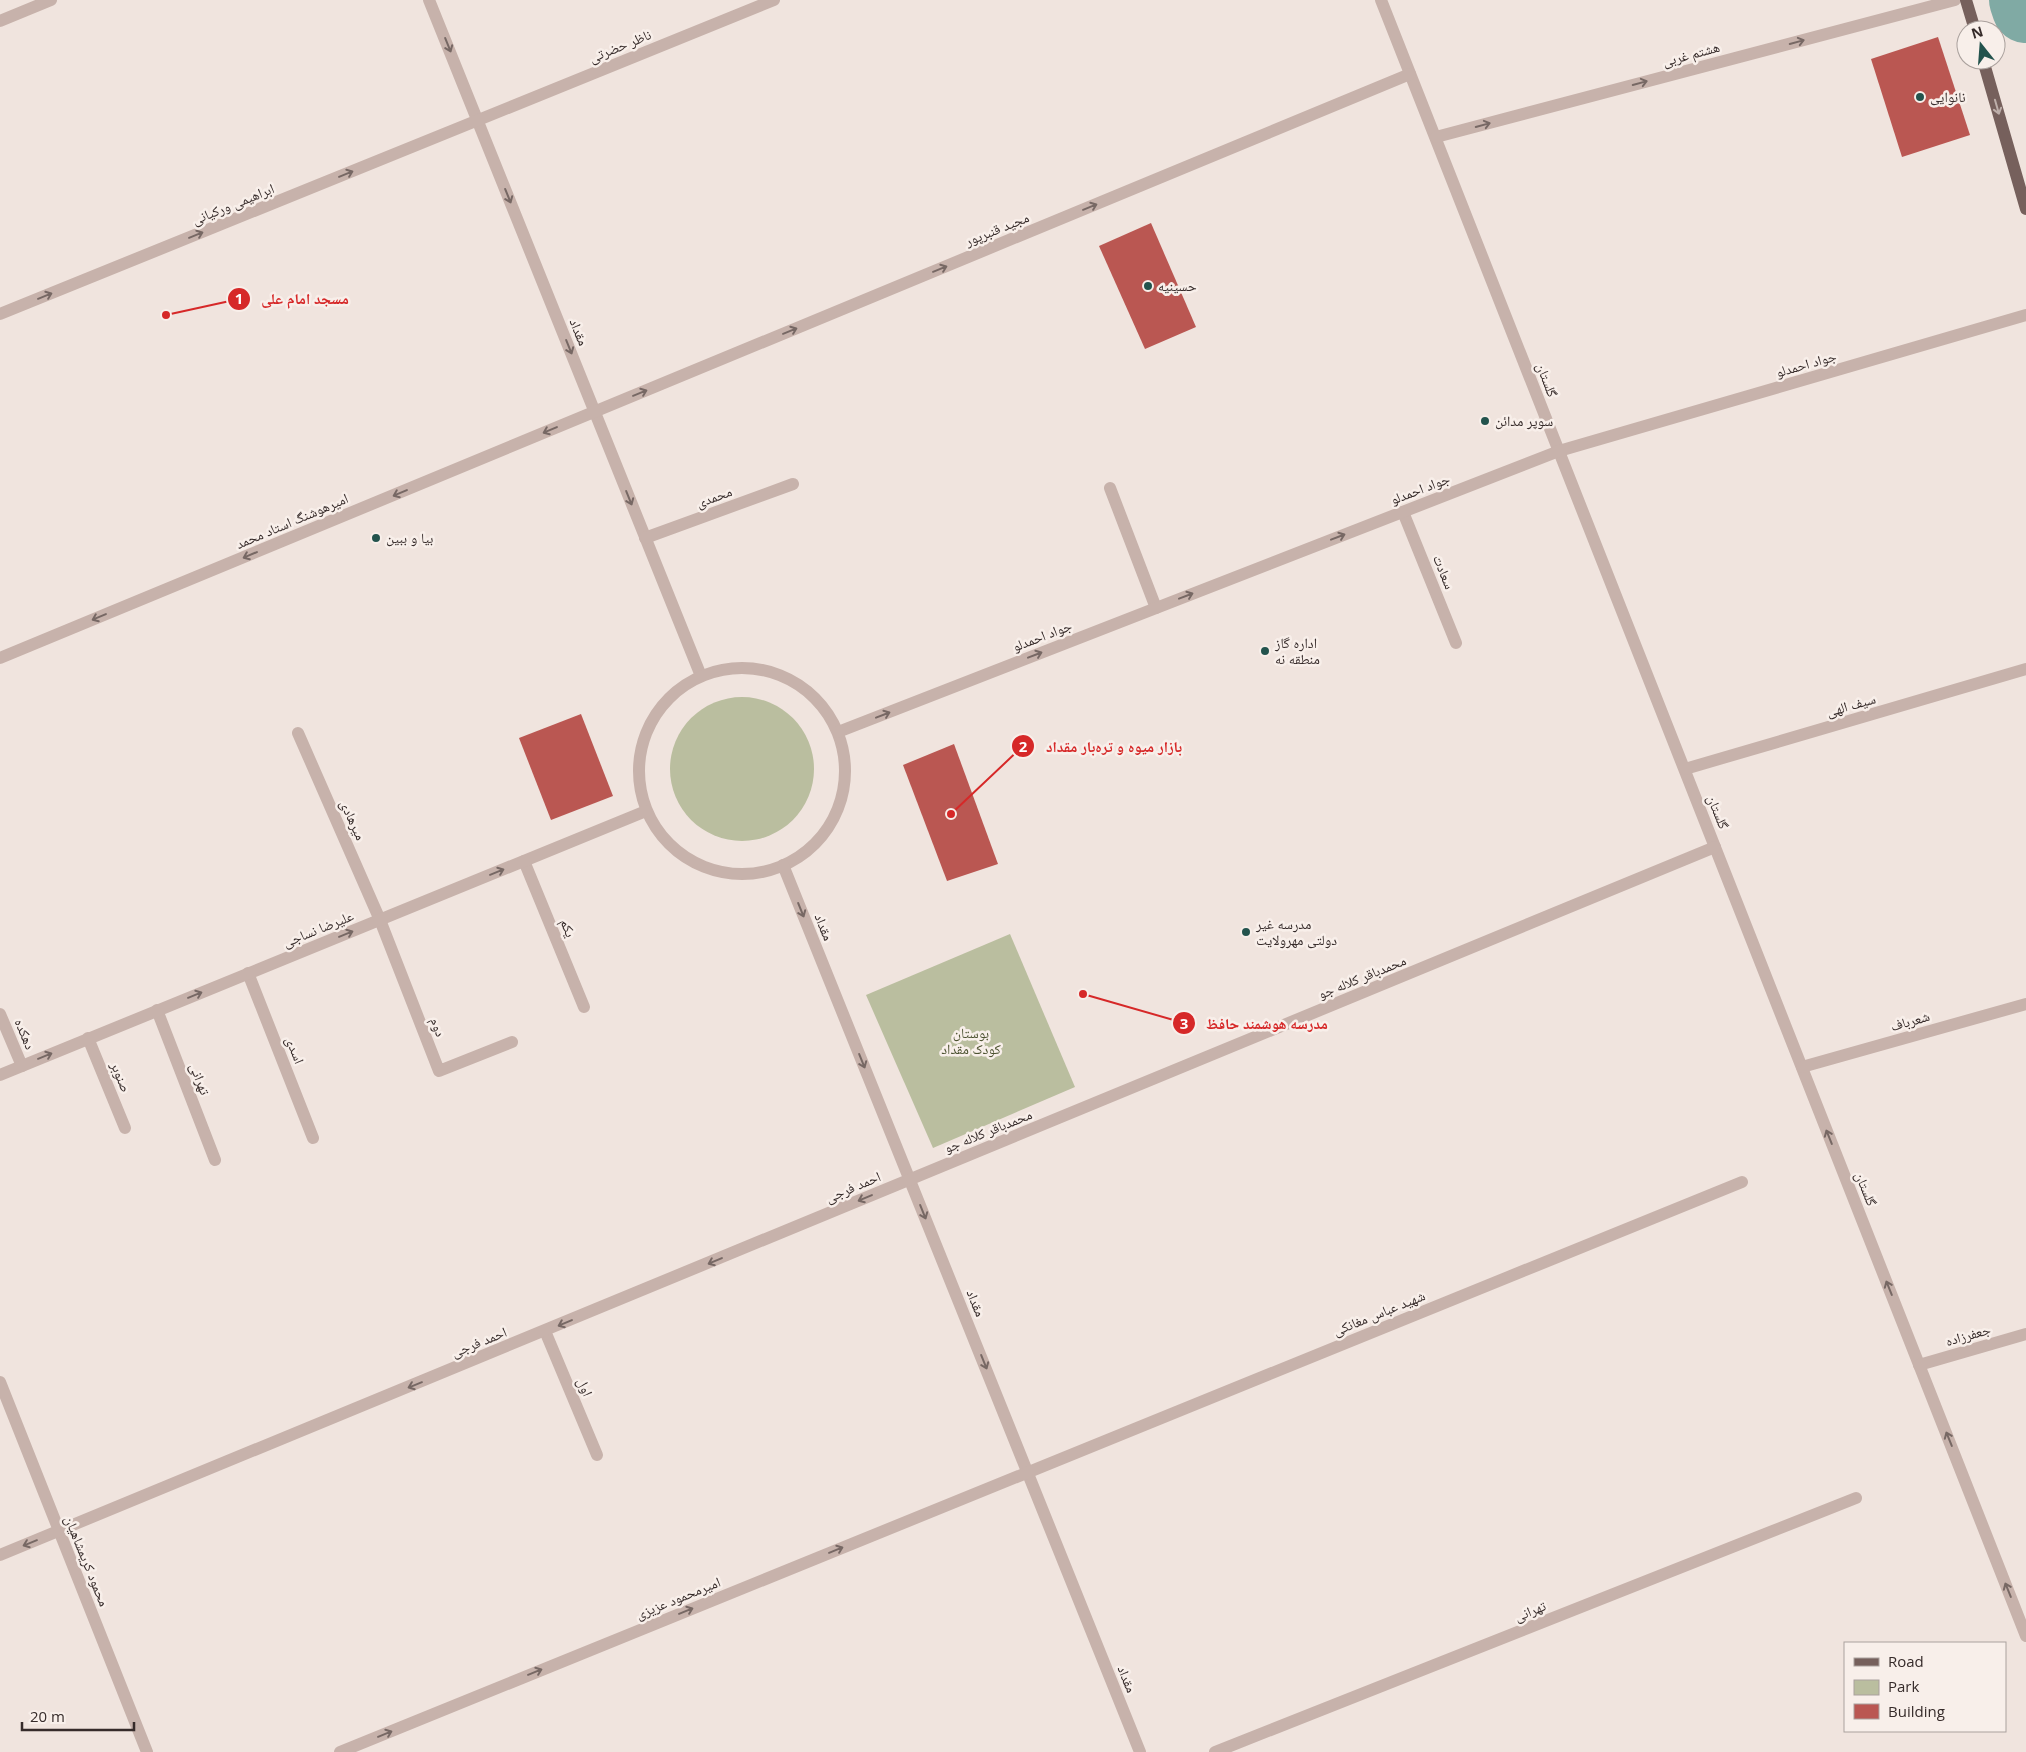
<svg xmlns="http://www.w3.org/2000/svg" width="2026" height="1752" viewBox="0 0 2026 1752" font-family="'Open Sans','Noto Naskh Arabic',sans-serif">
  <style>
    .green { fill: #babe9f }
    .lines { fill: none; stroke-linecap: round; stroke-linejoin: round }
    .river { stroke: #80aaa4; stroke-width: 68 }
    .building { fill: #ba5752 }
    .minor { stroke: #c7b2ab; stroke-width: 12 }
    .major { stroke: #76605c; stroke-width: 12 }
    .oneway { stroke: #776864 }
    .oneway2 { stroke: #beafaa }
    .poi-dot { fill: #23534d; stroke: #f8efea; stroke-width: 2 }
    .labels { text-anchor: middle; stroke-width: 5; stroke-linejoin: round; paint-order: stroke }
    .street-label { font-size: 14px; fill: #362b2a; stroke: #f8efea }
    .poi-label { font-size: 14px; fill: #362b2a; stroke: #f8efea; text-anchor: start }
    .park-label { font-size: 14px; fill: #4c5230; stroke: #f8efea }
    .leader { fill: none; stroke: #d62828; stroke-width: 2 }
    .callout-dot { fill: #d62828; stroke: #f8efea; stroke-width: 2 }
    .mark-label { font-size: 15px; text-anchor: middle; font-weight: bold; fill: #fff }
    .callout-label { font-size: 15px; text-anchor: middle; font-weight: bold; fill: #d62828; stroke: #f8efea; stroke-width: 5; stroke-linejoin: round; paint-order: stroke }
  </style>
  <rect width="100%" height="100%" fill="#f0e4de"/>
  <g class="green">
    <circle cx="742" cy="769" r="72"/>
    <path d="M1010,934L1075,1087L933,1148L866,995Z"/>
  </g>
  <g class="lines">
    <path class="river" d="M2023,0L2026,9"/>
  </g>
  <g class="building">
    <path d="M1938,37L1970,135L1902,157L1871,59Z"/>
    <path d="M1151,223L1196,327L1145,349L1099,246Z"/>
    <path d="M581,714L613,796L551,820L519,738Z"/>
    <path d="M954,744L998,864L947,881L903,765Z"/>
  </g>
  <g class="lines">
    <g class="minor">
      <path d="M429,0L701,676"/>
      <path d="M1381,0L2026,1636"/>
      <path d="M0,21L51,0"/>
      <path d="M1436,137L1955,0"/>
      <path d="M0,314L774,0"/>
      <path d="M1110,488L1156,608"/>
      <path d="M1403,512L1456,643"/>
      <path d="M645,538L793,484"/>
      <path d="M0,658L1410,74"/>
      <circle cx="742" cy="771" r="103"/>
      <path d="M838,732L1559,451L2026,315"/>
      <path d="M298,733L380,920L439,1071L512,1042"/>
      <path d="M1685,769L2026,669"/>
      <path d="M524,861L584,1007"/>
      <path d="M783,865L1140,1752"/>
      <path d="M248,973L313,1138"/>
      <path d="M157,1010L215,1160"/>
      <path d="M0,1014L22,1066"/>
      <path d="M88,1038L125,1128"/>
      <path d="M1802,1067L2026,1004"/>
      <path d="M0,1075L646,811"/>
      <path d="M545,1331L597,1455"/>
      <path d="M1919,1365L2026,1334"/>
      <path d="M0,1382L147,1752"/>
      <path d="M0,1555L1715,847"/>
      <path d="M340,1752L1742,1182"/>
      <path d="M1215,1752L1856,1498"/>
    </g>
    <g class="major">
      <path d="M1966,0L1975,30"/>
      <path d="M1983,60L2026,209"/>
    </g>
  </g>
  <defs><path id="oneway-shaft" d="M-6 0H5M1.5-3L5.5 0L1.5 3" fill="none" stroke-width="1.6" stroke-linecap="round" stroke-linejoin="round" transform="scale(1.25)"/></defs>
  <g class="oneway">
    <use href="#oneway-shaft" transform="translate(1797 42) rotate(-15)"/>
    <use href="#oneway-shaft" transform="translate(448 45) rotate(68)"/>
    <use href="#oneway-shaft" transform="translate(1640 83) rotate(-15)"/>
    <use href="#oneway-shaft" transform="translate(1483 125) rotate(-15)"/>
    <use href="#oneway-shaft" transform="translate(346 174) rotate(-22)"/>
    <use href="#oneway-shaft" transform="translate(508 196) rotate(68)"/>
    <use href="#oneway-shaft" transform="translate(1090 207) rotate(-22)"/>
    <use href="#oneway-shaft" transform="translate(196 235) rotate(-22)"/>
    <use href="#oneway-shaft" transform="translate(940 269) rotate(-22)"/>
    <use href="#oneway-shaft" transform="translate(45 296) rotate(-22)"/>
    <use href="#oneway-shaft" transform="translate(790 331) rotate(-22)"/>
    <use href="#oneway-shaft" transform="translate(569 347) rotate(68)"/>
    <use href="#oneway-shaft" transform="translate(640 393) rotate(-22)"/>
    <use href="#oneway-shaft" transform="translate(550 430) rotate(157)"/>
    <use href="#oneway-shaft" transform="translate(400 493) rotate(157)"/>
    <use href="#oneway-shaft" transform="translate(629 498) rotate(68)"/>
    <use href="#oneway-shaft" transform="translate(1338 537) rotate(-21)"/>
    <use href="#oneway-shaft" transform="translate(250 555) rotate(157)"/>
    <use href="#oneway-shaft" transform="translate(1186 596) rotate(-21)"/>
    <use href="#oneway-shaft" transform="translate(99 617) rotate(157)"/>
    <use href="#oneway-shaft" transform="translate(1035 655) rotate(-21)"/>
    <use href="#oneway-shaft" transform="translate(883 715) rotate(-21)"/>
    <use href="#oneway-shaft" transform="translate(497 872) rotate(-22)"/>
    <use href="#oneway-shaft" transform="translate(801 910) rotate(68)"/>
    <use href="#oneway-shaft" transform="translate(346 934) rotate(-22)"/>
    <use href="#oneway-shaft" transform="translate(195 995) rotate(-22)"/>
    <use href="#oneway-shaft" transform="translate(45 1056) rotate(-22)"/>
    <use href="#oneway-shaft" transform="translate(862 1061) rotate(68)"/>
    <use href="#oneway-shaft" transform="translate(1829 1137) rotate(-112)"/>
    <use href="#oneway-shaft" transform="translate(865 1198) rotate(157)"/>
    <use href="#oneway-shaft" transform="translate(923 1212) rotate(68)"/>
    <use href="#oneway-shaft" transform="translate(715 1261) rotate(157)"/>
    <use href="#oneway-shaft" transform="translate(1889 1288) rotate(-112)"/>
    <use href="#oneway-shaft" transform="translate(565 1323) rotate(157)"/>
    <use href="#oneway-shaft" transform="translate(984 1362) rotate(68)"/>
    <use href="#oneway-shaft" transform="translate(415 1385) rotate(158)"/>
    <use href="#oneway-shaft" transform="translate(1949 1439) rotate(-112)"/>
    <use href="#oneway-shaft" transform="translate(30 1543) rotate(158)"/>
    <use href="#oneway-shaft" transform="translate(836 1550) rotate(-22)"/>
    <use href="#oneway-shaft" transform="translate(2008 1590) rotate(-112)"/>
    <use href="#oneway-shaft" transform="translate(686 1611) rotate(-22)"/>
    <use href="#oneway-shaft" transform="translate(535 1672) rotate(-22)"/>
    <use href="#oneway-shaft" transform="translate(385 1734) rotate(-22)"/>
  </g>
  <use class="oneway2" href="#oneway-shaft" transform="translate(1997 107) rotate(74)"/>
  <g class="poi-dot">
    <circle cx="1920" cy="97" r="5"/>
    <circle cx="1148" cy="286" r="5"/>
    <circle cx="1485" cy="421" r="5"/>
    <circle cx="376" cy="538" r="5"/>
    <circle cx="1265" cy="651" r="5"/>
    <circle cx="1246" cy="932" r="5"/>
  </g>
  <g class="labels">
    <g class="street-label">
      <text transform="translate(620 46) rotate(-22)" y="5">ناظر حضرتی</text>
      <text transform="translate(1691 54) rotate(-15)" y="5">هشتم غربی</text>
      <text transform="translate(233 204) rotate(-22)" y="5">ابراهیمی ورکیانی</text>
      <text transform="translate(997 229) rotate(-22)" y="5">مجید قنبرپور</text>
      <text transform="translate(579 332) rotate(68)" y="5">مقداد</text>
      <text transform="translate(1806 364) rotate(-16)" y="5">جواد احمدلو</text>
      <text transform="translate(1547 380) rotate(69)" y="5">گلستان</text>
      <text transform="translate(1420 489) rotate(-21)" y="5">جواد احمدلو</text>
      <text transform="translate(714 497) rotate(-20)" y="5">محمدی</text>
      <text transform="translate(292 521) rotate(-23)" y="5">امیرهوشنگ استاد محمد</text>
      <text transform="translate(1444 572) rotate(68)" y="5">سعادت</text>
      <text transform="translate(1042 636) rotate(-21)" y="5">جواد احمدلو</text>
      <text transform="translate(1851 705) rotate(-16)" y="5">سیف الهی</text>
      <text transform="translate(1718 812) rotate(68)" y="5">گلستان</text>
      <text transform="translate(353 820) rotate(66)" y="5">میرهادی</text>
      <text transform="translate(824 927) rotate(68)" y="5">مقداد</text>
      <text transform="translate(568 928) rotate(68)" y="5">یکم</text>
      <text transform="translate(318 929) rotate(-22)" y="5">علیرضا نساجی</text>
      <text transform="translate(1362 977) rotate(-22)" y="5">محمدباقر کلاله جو</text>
      <text transform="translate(1910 1021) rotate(-16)" y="5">شعرباف</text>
      <text transform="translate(438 1027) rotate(69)" y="5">دوم</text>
      <text transform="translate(25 1034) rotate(67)" y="5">دهکده</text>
      <text transform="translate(295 1050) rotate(68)" y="5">اسدی</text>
      <text transform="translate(121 1077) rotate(68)" y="5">صنوبر</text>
      <text transform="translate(200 1079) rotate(69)" y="5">تهرانی</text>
      <text transform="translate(988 1131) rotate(-22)" y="5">محمدباقر کلاله جو</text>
      <text transform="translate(853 1187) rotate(-23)" y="5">احمد فرجی</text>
      <text transform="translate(1866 1189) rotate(68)" y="5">گلستان</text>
      <text transform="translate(976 1303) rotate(68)" y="5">مقداد</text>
      <text transform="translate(1379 1313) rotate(-22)" y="5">شهید عباس مغانکی</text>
      <text transform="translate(1968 1335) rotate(-16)" y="5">جعفرزاده</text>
      <text transform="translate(479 1342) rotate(-22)" y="5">احمد فرجی</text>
      <text transform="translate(585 1387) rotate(67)" y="5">اول</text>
      <text transform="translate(87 1561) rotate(68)" y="5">محمود کریمشاهیان</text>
      <text transform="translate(678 1598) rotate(-22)" y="5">امیرمحمود عزیزی</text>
      <text transform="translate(1530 1611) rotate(-22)" y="5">تهرانی</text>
      <text transform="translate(1127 1679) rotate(68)" y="5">مقداد</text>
    </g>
    <g class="poi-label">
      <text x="1930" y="102">نانوایی</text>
      <text x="1158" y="291">حسینیه</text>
      <text x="1495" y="426">سوپر مدائن</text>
      <text x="386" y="543">بیا و ببین</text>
      <text x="1275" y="648">اداره گاز<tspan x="1275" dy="16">منطقه نه</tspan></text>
      <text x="1256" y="929">مدرسه غیر<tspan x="1256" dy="16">دولتی مهرولایت</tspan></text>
    </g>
    <g class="park-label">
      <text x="971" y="1038">بوستان<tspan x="971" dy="16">کودک مقداد</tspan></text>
    </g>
  </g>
  <path class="leader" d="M166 315L239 299M951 814L1023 746M1083 994L1184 1023"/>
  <g class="callout-dot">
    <circle cx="166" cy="315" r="5"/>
    <circle cx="951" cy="814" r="5"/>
    <circle cx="1083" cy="994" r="5"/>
    <circle cx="239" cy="299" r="12"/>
    <circle cx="1023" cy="746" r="12"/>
    <circle cx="1184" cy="1023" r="12"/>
  </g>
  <g class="mark-label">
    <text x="239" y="304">1</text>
    <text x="1023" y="752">2</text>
    <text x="1184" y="1029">3</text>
  </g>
  <g class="callout-label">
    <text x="305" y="304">مسجد امام علی</text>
    <text x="1114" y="752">بازار میوه و تره‌بار مقداد</text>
    <text x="1267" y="1029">مدرسه هوشمند حافظ</text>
  </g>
  <rect x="1844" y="1642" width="162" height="90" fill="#f8efea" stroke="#aaa19d"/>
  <rect x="1854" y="1658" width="25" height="8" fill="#76605c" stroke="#aaa19d"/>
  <text x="1888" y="1667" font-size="15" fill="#362b2a">Road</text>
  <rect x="1854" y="1680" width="25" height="15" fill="#babe9f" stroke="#aaa19d"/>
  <text x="1888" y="1692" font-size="15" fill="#362b2a">Park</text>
  <rect x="1854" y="1704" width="25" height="15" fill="#ba5752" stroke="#aaa19d"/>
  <text x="1888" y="1717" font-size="15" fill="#362b2a">Building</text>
  <g transform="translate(1981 45) rotate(343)"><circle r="24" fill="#f8efea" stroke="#aaa19d"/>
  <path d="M0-4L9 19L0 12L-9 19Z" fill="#23534d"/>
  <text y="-8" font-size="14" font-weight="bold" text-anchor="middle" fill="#362b2a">N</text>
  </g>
  <path d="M22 1722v8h112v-8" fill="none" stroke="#362b2a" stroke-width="2.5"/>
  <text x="30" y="1722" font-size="15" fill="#362b2a" stroke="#f8efea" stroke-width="4" paint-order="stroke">20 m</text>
</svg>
